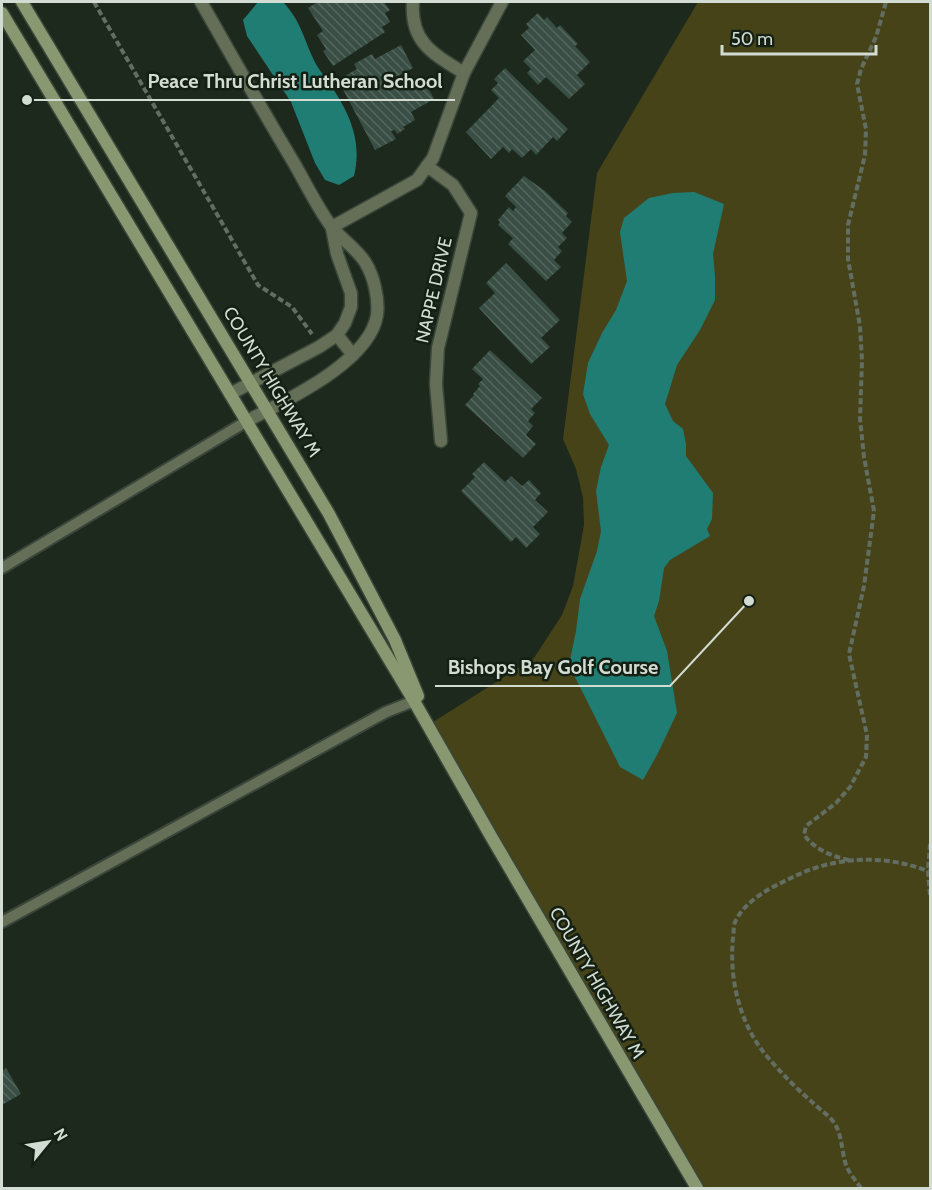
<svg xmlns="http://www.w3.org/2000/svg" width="932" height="1190" viewBox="0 0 932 1190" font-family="Cabin,sans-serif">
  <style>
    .grass { fill: #474319 }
    .water { fill: #207d74 }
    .building { fill: url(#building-back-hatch) }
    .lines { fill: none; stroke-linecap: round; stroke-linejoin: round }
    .service-casing { stroke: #394639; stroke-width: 14 }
    .minor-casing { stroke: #394639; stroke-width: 15 }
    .secondary-casing { stroke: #394639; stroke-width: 15 }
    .path { stroke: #636e63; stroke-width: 4; stroke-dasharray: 6 3; stroke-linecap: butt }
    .service { stroke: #656e56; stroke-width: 10 }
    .minor { stroke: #656e56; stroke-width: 12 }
    .secondary { stroke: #899871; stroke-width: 12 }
    .labels { text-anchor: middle; stroke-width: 5; stroke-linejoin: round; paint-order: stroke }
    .street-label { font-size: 18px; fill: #d3dcd3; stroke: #132013 }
    .leader { fill: none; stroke: #d3dcd3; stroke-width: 2 }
    .callout-dot { fill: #d3dcd3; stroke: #132013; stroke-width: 2 }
    .callout-label { font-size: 20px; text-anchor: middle; font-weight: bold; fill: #d3dcd3; stroke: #132013; stroke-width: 5; stroke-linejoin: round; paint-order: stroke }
  </style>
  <defs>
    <pattern id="building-back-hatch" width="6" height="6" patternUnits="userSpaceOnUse" patternTransform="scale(1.5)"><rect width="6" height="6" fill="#394e44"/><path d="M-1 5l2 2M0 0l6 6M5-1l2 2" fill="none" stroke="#55675e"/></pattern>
  </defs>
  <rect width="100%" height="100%" fill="#1c291c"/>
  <path class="grass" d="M698,2H930V1188H697L430,724L534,658L562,615L573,586L584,525L583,497L576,469L563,439L597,173Z"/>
  <g class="water">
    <path d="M258,2H283C300,20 303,36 313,58C316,66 323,74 328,81C348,111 363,139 354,176L339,185L325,180L315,163L291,102L247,36L243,20Z"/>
    <path d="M694,192L724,204L713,254L715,276V300L700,330L677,365L665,404L673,421L683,429L686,444V456L713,493L712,519L707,529L710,536L670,560L664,568L659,601L654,616L667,651L677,713L657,755L643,780L620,767L569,665L576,631L580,599L597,551L601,531L596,491L601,467L609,445L590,414L583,394L588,363L602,333L616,310L627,281L620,232L624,218L649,198L673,193Z"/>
  </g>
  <g class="building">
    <path d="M315,2H384L390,10L385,13L390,22L382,27L385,32L333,66L323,51L326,49L317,35L323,31L308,8L316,3Z"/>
    <path d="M538,13L544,20L547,17L557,28L560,25L578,44L575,46L590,62L577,75L585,84L569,99L546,77L538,85L527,73L531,69L523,61L535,50L521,35L529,28L526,24Z"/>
    <path d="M401,45L413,68L389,81L393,89L417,76L421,84L425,82L434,99L411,112L415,120L403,127L405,129L397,134L395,130L391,131L396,139L375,150L338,80L357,69L354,64L372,54L375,59Z"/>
    <path d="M505,68L568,129L557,141L553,137L536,155L531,149L522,158L512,149L509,153L503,147L491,159L466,132L499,98L491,90L498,83L494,79Z"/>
    <path d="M524,176L545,191L568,213L566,216L572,222L562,233L567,238L558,247L562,251L554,260L561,267L546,281L508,244L513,238L498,225L500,222L498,220L509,207L513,211L516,207L505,196Z"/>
    <path d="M506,263L560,320L541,338L550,347L531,364L479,308L495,293L486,283Z"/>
    <path d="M490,350L542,398L531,409L535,413L528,421L533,426L526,435L536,444L523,458L465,405L474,395L473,394L480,386L478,384L483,379L472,369Z"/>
    <path d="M484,462L505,482L511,476L522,486L529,480L541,493L535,500L548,512L533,527L540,534L526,548L516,537L511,542L461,491L475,477L472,474Z"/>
    <path d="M6,1068L21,1094L2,1105V1071Z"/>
  </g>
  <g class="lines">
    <g class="service-casing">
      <g id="service">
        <path d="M2,568L247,421"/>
        <path d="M2,922L386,712L414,701"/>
      </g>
    </g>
    <g class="minor-casing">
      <g id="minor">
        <path d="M201,2C232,56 262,110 294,163C306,184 317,207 331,226C341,239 356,248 365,262C374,276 379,299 377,315C370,362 285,401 247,421"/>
        <path d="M413,2C410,42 433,54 464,73"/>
        <path d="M427,166L453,185L471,213L438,348L436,384L441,441"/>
        <path d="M332,227L417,180L433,158L464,73L502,2"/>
        <path d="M337,335L353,355"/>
        <path d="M230,394L319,347L337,335L345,323L351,307V293L337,254L332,228"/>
      </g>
    </g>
    <g class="secondary-casing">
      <g id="secondary">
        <path d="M22,2L329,514L395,640L418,696"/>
        <path d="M2,13L414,701L492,838L697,1188"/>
      </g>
    </g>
    <g class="path">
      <path d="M94,2L258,285L292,307L312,334"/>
      <path d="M930,844L928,871L930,896"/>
      <path d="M849,860C831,856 816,850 804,835L806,826L836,803L850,787L866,757L867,735L849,654L864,586L874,511L864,457L860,419L862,361L860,326L848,259V225L865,155L866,129L857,84L861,69L876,37L886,2"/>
      <path d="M861,1188C856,1181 849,1173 846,1165C842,1153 842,1137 836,1126C832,1117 820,1110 813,1103C796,1088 780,1072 765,1054C739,1022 729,978 733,938C734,932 733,925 736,920C747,899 772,887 793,877C835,856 887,854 930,872"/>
    </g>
    <use href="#service" class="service"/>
    <use href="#minor" class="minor"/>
    <use href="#secondary" class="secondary"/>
  </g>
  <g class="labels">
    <g class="street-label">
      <text transform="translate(434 290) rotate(-77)" y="6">NAPPE DRIVE</text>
      <text transform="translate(272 382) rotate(59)" y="6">COUNTY HIGHWAY M</text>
      <text transform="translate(597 983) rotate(60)" y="6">COUNTY HIGHWAY M</text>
    </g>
  </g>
  <path class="leader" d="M27 100L135 100H455M749 601L670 686H435"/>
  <g class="callout-dot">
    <circle cx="27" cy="100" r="6"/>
    <circle cx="749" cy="601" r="6"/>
  </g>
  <g class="callout-label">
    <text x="295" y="88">Peace Thru Christ Lutheran School</text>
    <text x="553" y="674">Bishops Bay Golf Course</text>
  </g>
  <rect width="932" height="1190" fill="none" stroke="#d3dcd3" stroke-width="6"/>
  <g transform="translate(48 1142) rotate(60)" stroke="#132013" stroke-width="4.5" paint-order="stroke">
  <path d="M0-4.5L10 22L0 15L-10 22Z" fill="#d3dcd3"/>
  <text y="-9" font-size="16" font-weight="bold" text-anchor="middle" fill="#d3dcd3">N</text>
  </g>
  <path d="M722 45v9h154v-9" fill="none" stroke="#d3dcd3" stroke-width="3"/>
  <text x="731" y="45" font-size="18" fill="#d3dcd3" stroke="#132013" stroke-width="4.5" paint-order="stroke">50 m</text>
</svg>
